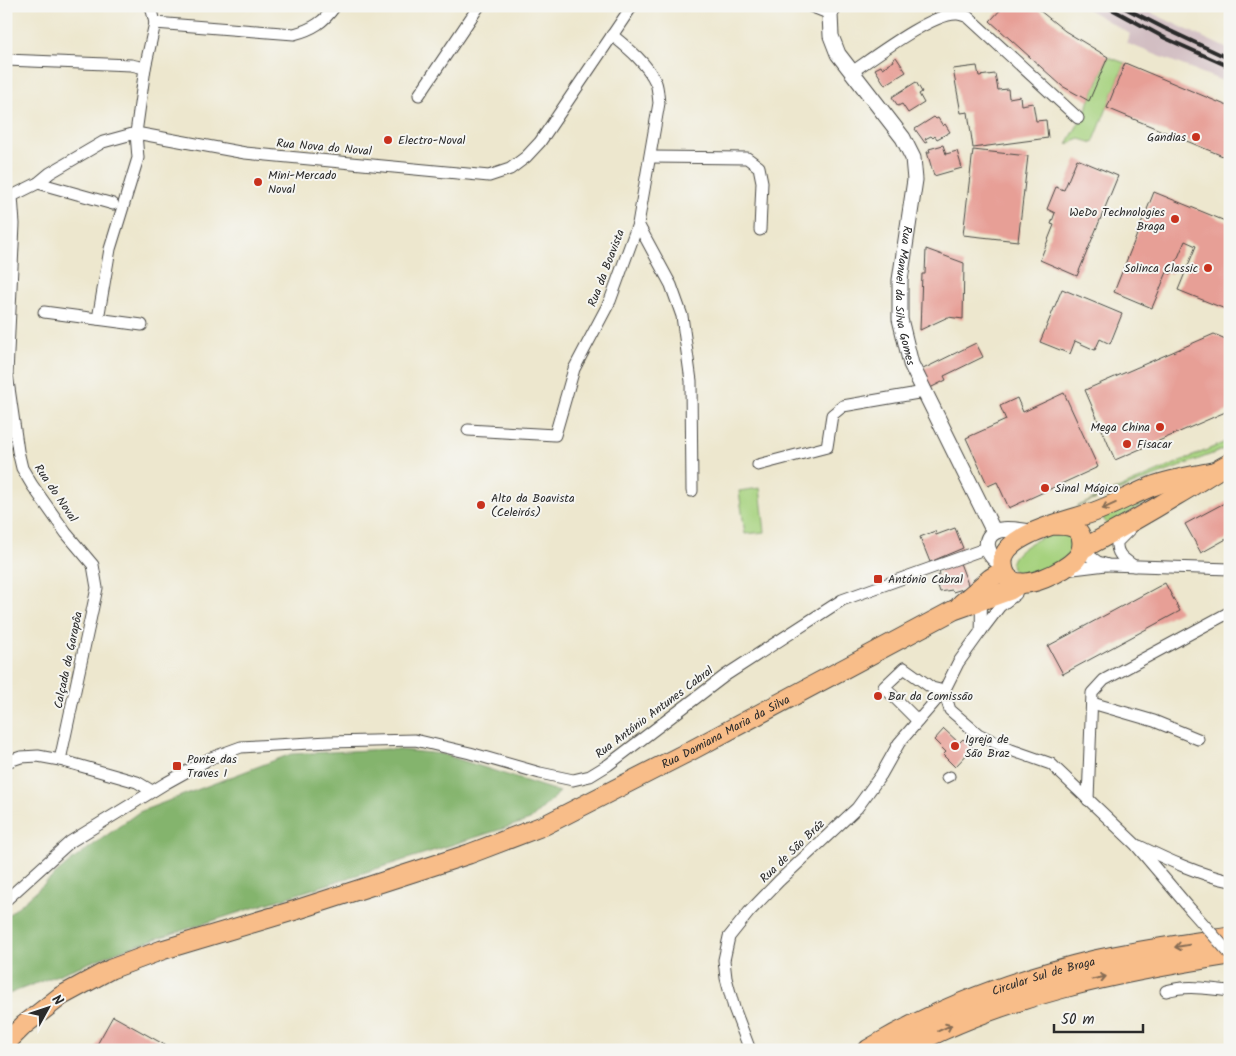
<svg xmlns="http://www.w3.org/2000/svg" width="1236" height="1056" viewBox="0 0 1236 1056" font-family="Kalam,sans-serif">
  <style>
    .industrial { fill: #d2bec2 }
    .green { fill: #a6d27e; stroke: #687e54 }
    .forest { fill: #84b46d; stroke: #58704c }
    .building { fill: #e79f96 }
    .lines { fill: none; stroke-linecap: round; stroke-linejoin: round }
    .pedestrian-casing { stroke: #484743; stroke-width: 11 }
    .minor-casing { stroke: #484743; stroke-width: 13 }
    .tertiary-casing { stroke: #484743; stroke-width: 17 }
    .primary-casing { stroke: #484743; stroke-width: 21 }
    .motorway-casing { stroke: #484743; stroke-width: 23 }
    .pedestrian { stroke: #fff; stroke-width: 9 }
    .minor { stroke: #fff; stroke-width: 11 }
    .tertiary { stroke: #fff; stroke-width: 15 }
    .primary { stroke: #f8bd89; stroke-width: 19 }
    .motorway { stroke: #f8bd89; stroke-width: 21 }
    .rail { stroke: #2b2b2b; stroke-width: 4 }
    .minor-bridge-casing { stroke: #484743; stroke-width: 13; stroke-linecap: butt }
    .minor-bridge { stroke: #fff; stroke-width: 11 }
    .oneway { stroke: #876d55 }
    .poi-dot { fill: #c8321e; stroke: #f6f6f2; stroke-width: 2 }
    .labels { text-anchor: middle; stroke-width: 4; stroke-linejoin: round; paint-order: stroke }
    .poi-label { font-size: 12px; fill: #2b2b2b; stroke: #f6f6f2; text-anchor: start }
    .street-label { font-size: 12px; fill: #2b2b2b; stroke: #f6f6f2 }
  </style>
  <rect width="100%" height="100%" fill="#f6f6f2"/>
  <filter id="ink" filterUnits="userSpaceOnUse"><feTurbulence type="fractalNoise" baseFrequency=".02" numOctaves="2"/><feDisplacementMap in="SourceGraphic" scale="10" xChannelSelector="R" yChannelSelector="G"/><feConvolveMatrix kernelMatrix="1 2 1 2 8 2 1 2 1" color-interpolation-filters="sRGB"/></filter>
  <filter id="wash" filterUnits="userSpaceOnUse"><feTurbulence type="fractalNoise" baseFrequency=".0096" numOctaves="4" result="noise"/><feDisplacementMap in="SourceGraphic" scale="20" xChannelSelector="R" yChannelSelector="G"/><feGaussianBlur stdDeviation="1.12" result="paint"/><feColorMatrix in="noise" values="0 0 0 0 0 0 0 0 0 0 0 0 0 0 0 0 0 1.4 0 .05"/><feComposite in="paint" operator="in"/></filter>
  <g filter="url(#wash)">
    <rect width="100%" height="100%" fill="#ede7ce"/>
    <path class="industrial" d="M1082,6H1137L1230,50V84L1126,43L1130,34Z"/>
    <g class="green">
      <path d="M1108,57L1125,63L1093,143L1080,139L1067,144L1085,112Z"/>
      <path d="M1230,440V447L1076,507Z"/>
      <path d="M1178,485L1107,525L1102,516Z"/>
      <path d="M760,488L765,532L745,534L739,491Z"/>
      <path d="M1065,532L1076,542C1073,546 1071,551 1068,555C1060,564 1022,582 1013,570C1003,555 1039,538 1050,534C1055,532 1060,533 1065,532Z"/>
    </g>
    <path class="forest" d="M388,749L442,754L560,792L530,820L127,948L6,995V917L71,861L139,812L291,754Z"/>
    <g id="blocks">
      <g class="building">
        <path d="M1004,6H1034L1065,31L1108,57L1089,101L1062,86L990,21Z"/>
        <path d="M896,57L906,72L885,85L875,69L881,66L882,68L894,61L893,59Z"/>
        <path d="M1125,63L1230,107V159L1107,108Z"/>
        <path d="M977,66L979,76L995,74L998,90L1008,89L1009,98L1020,96L1021,105L1033,103L1036,121L1046,120L1048,138L973,148L968,112L961,113L953,69Z"/>
        <path d="M916,82L922,92L919,94L924,103L908,113L902,104L898,106L892,97Z"/>
        <path d="M934,117L936,119L938,118L943,126L945,124L950,132L937,139L935,136L933,138L931,136L925,139L927,142L925,143L915,129Z"/>
        <path d="M943,145L946,154L957,151L962,168L934,176L927,152H930L929,149Z"/>
        <path d="M973,150L1028,156L1018,241L963,235Z"/>
        <path d="M1077,159L1118,176L1077,276L1040,260L1054,225L1051,224L1055,213L1047,209L1056,187L1064,190Z"/>
        <path d="M1154,192L1230,223V311L1178,290L1196,246L1185,241L1171,274L1167,272L1152,308L1114,292Z"/>
        <path d="M926,249L964,263L963,319L948,317L920,330L922,274H925Z"/>
        <path d="M1062,289L1122,314L1110,344L1100,339L1095,350L1075,341L1070,354L1040,342Z"/>
        <path d="M1214,334L1230,341V410L1115,460L1085,390Z"/>
        <path d="M976,343L983,357L944,376L946,380L930,388L921,370Z"/>
        <path d="M1064,393L1098,467L1009,508L997,482L988,486L966,438L1006,420L1000,406L1017,398L1023,412Z"/>
        <path d="M1230,500V537L1201,553L1185,524Z"/>
        <path d="M955,528L963,548L930,562L920,537L935,531L936,535Z"/>
        <path d="M960,563L969,587L953,592L952,590L940,592L935,577L940,575L939,571Z"/>
        <path d="M1165,583L1180,611L1063,674L1048,646Z"/>
        <path d="M944,729L959,743L963,739L973,748L955,767L943,755L946,752L934,740Z"/>
        <path d="M113,1016L174,1050H94Z"/>
      </g>
    </g>
  </g>
  <g filter="url(#ink)">
    <use href="#blocks" fill-opacity="0" stroke="#484743" stroke-width="1"/>
    <g class="lines">
      <g class="pedestrian-casing">
        <path id="pedestrian" d="M946,778L950,776"/>
      </g>
      <g class="minor-casing">
        <g id="minor">
          <path d="M151,6L155,23L294,34C313,29 324,22 335,6"/>
          <path d="M810,6L830,14"/>
          <path d="M6,60L131,65L145,68"/>
          <path d="M852,72C874,57 932,13 957,14C961,14 965,16 968,17L1078,118"/>
          <path d="M419,95L479,6"/>
          <path d="M651,157L747,158L759,167L762,182L760,230"/>
          <path d="M38,183L113,204"/>
          <path d="M12,196L38,183L50,173L103,142L136,133L245,153L489,176L510,169L526,157L540,142L632,6"/>
          <path d="M12,196L14,224L7,374L18,451L22,468L32,485L66,533L93,565L97,588L60,760"/>
          <path d="M638,224L671,285L682,316L691,381L692,491"/>
          <path d="M44,312L142,325"/>
          <path d="M98,319L110,249L138,158L136,133L145,68L155,23"/>
          <path d="M468,430L555,435L574,369L610,301L638,224L659,103C658,96 658,88 656,83C647,63 628,48 612,35"/>
          <path d="M758,465L827,447L832,415L843,406L924,392"/>
          <path d="M1129,530L1117,542C1116,555 1124,559 1134,566"/>
          <path d="M1081,550L1098,562L1108,565L1230,569"/>
          <path d="M1065,570L1106,565"/>
          <path d="M981,631C982,620 980,607 983,596"/>
          <path d="M944,691L950,710L978,734L1011,750L1051,764L1135,844L1191,910"/>
          <path d="M1092,703L1154,721L1198,739"/>
          <path d="M918,721L884,687L904,668L932,688L944,691"/>
          <path d="M6,762L21,757L38,756L60,760L137,782L152,791"/>
          <path d="M1088,800L1092,693L1104,680L1230,612"/>
          <path d="M1139,846C1168,860 1198,874 1230,881"/>
          <path d="M6,900L70,842L166,783L211,758L241,747L329,742L415,740L470,753L540,773L573,780L590,776L608,765L726,675L842,600L987,548"/>
          <path d="M1166,991C1189,984 1207,989 1230,991"/>
          <path d="M750,1050L734,1008L726,978L724,960L729,937L749,912L779,881L857,808L881,775L899,743L944,691L958,663L981,631L1000,606L1016,594"/>
        </g>
      </g>
      <g class="tertiary-casing">
        <g id="tertiary">
          <path id="s1" d="M834,6L830,14L831,36L838,54L903,138L913,158L915,180L900,280V319L911,364L994,532"/>
          <path d="M1003,564C987,559 979,535 1000,530C1010,528 1022,531 1032,532"/>
        </g>
      </g>
      <g class="primary-casing">
        <g id="primary">
          <path d="M1053,525C1059,525 1066,525 1072,527C1085,532 1084,550 1076,559C1064,571 1026,591 1011,580C1005,576 1003,570 1003,563C1001,534 1072,520 1094,512C1114,505 1133,494 1153,486C1172,479 1192,476 1212,472"/>
          <path d="M1082,549C1114,532 1146,514 1177,495C1195,485 1211,473 1230,463"/>
          <path d="M961,604L991,578L1004,570"/>
          <path id="s2" d="M6,1043L24,1025L61,996L111,969L162,950L296,910L469,854L545,825L692,750L954,610L1010,590L1021,583"/>
        </g>
      </g>
      <g class="motorway-casing">
        <g id="motorway">
          <path id="s3" d="M869,1050C939,1008 1016,980 1095,961C1139,951 1185,945 1230,938"/>
          <path d="M901,1050C1003,994 1116,972 1230,954"/>
        </g>
      </g>
      <use href="#pedestrian" class="pedestrian"/>
      <use href="#minor" class="minor"/>
      <use href="#tertiary" class="tertiary"/>
      <use href="#primary" class="primary"/>
      <use href="#motorway" class="motorway"/>
      <g class="rail">
        <path d="M1106,6L1165,38L1230,67"/>
        <path d="M1121,6L1164,28L1230,59"/>
      </g>
      <g class="minor-bridge-casing">
        <path id="minor-bridge" d="M1191,910L1230,954"/>
      </g>
      <use href="#minor-bridge" class="minor-bridge"/>
    </g>
    <defs><path id="oneway-shaft" d="M-6 0H5M1.5-3L5.5 0L1.5 3" fill="none" stroke-width="1.6" stroke-linecap="round" stroke-linejoin="round" transform="scale(1.25)"/></defs>
    <g class="oneway">
      <use href="#oneway-shaft" transform="translate(1109 506) rotate(156)"/>
      <use href="#oneway-shaft" transform="translate(1182 946) rotate(171)"/>
      <use href="#oneway-shaft" transform="translate(1099 978) rotate(-12)"/>
      <use href="#oneway-shaft" transform="translate(945 1028) rotate(-24)"/>
    </g>
  </g>
  <g class="poi-dot">
    <circle cx="1196" cy="137" r="5"/>
    <circle cx="388" cy="140" r="5"/>
    <circle cx="258" cy="182" r="5"/>
    <circle cx="1175" cy="219" r="5"/>
    <circle cx="1208" cy="268" r="5"/>
    <circle cx="1160" cy="427" r="5"/>
    <circle cx="1127" cy="444" r="5"/>
    <circle cx="1045" cy="488" r="5"/>
    <circle cx="481" cy="505" r="5"/>
    <rect x="873" y="574" width="10" height="10" rx="2.5"/>
    <circle cx="878" cy="696" r="5"/>
    <circle cx="955" cy="746" r="5"/>
    <rect x="172" y="761" width="10" height="10" rx="2.5"/>
  </g>
  <g class="labels">
    <g class="poi-label">
      <text x="1186" y="141" text-anchor="end">Gandias</text>
      <text x="398" y="144">Electro-Noval</text>
      <text x="268" y="179">Mini-Mercado<tspan x="268" dy="14">Noval</tspan></text>
      <text x="1165" y="216" text-anchor="end">WeDo Technologies<tspan x="1165" dy="14">Braga</tspan></text>
      <text x="1198" y="272" text-anchor="end">Solinca Classic</text>
      <text x="1150" y="431" text-anchor="end">Mega China</text>
      <text x="1137" y="448">Fisacar</text>
      <text x="1055" y="492">Sinal Mágico</text>
      <text x="491" y="502">Alto da Boavista<tspan x="491" dy="14">(Celeirós)</tspan></text>
      <text x="888" y="583">António Cabral</text>
      <text x="888" y="700">Bar da Comissão</text>
      <text x="965" y="743">Igreja de<tspan x="965" dy="14">São Braz</tspan></text>
      <text x="187" y="763">Ponte das<tspan x="187" dy="14">Traves I</tspan></text>
    </g>
    <g class="street-label">
      <text transform="translate(324 147) rotate(5)" y="4">Rua Nova do Noval</text>
      <text transform="translate(606 268) rotate(-69)" y="4">Rua da Boavista</text>
      <text dy="4" stroke="none"><textPath href="#s1" startOffset="318">Rua Manuel da Silva Gomes</textPath></text>
      <text transform="translate(56 493) rotate(56)" y="4">Rua do Noval</text>
      <text transform="translate(68 660) rotate(-78)" y="4">Calçada da Garapôa</text>
      <text transform="translate(654 712) rotate(-37)" y="4">Rua António Antunes Cabral</text>
      <text dy="4" stroke="none"><textPath href="#s2" startOffset="790">Rua Damiana Maria da Silva</textPath></text>
      <text transform="translate(792 851) rotate(-44)" y="4">Rua de São Bráz</text>
      <text dy="4" stroke="none"><textPath href="#s3" startOffset="190">Circular Sul de Braga</textPath></text>
    </g>
  </g>
  <rect width="1236" height="1056" fill="none" stroke="#f6f6f2" stroke-width="25"/>
  <g transform="translate(48 1008) rotate(50)" stroke="#f6f6f2" stroke-width="4" paint-order="stroke">
  <path d="M0-4L9 19L0 12L-9 19Z" fill="#2b2b2b"/>
  <text y="-8" font-size="14" font-weight="bold" text-anchor="middle" fill="#2b2b2b">N</text>
  </g>
  <path d="M1054 1024v8h89v-8" fill="none" stroke="#2b2b2b" stroke-width="2.5"/>
  <text x="1061" y="1024" font-size="15" fill="#2b2b2b" stroke="#f6f6f2" stroke-width="4" paint-order="stroke">50 m</text>
</svg>
